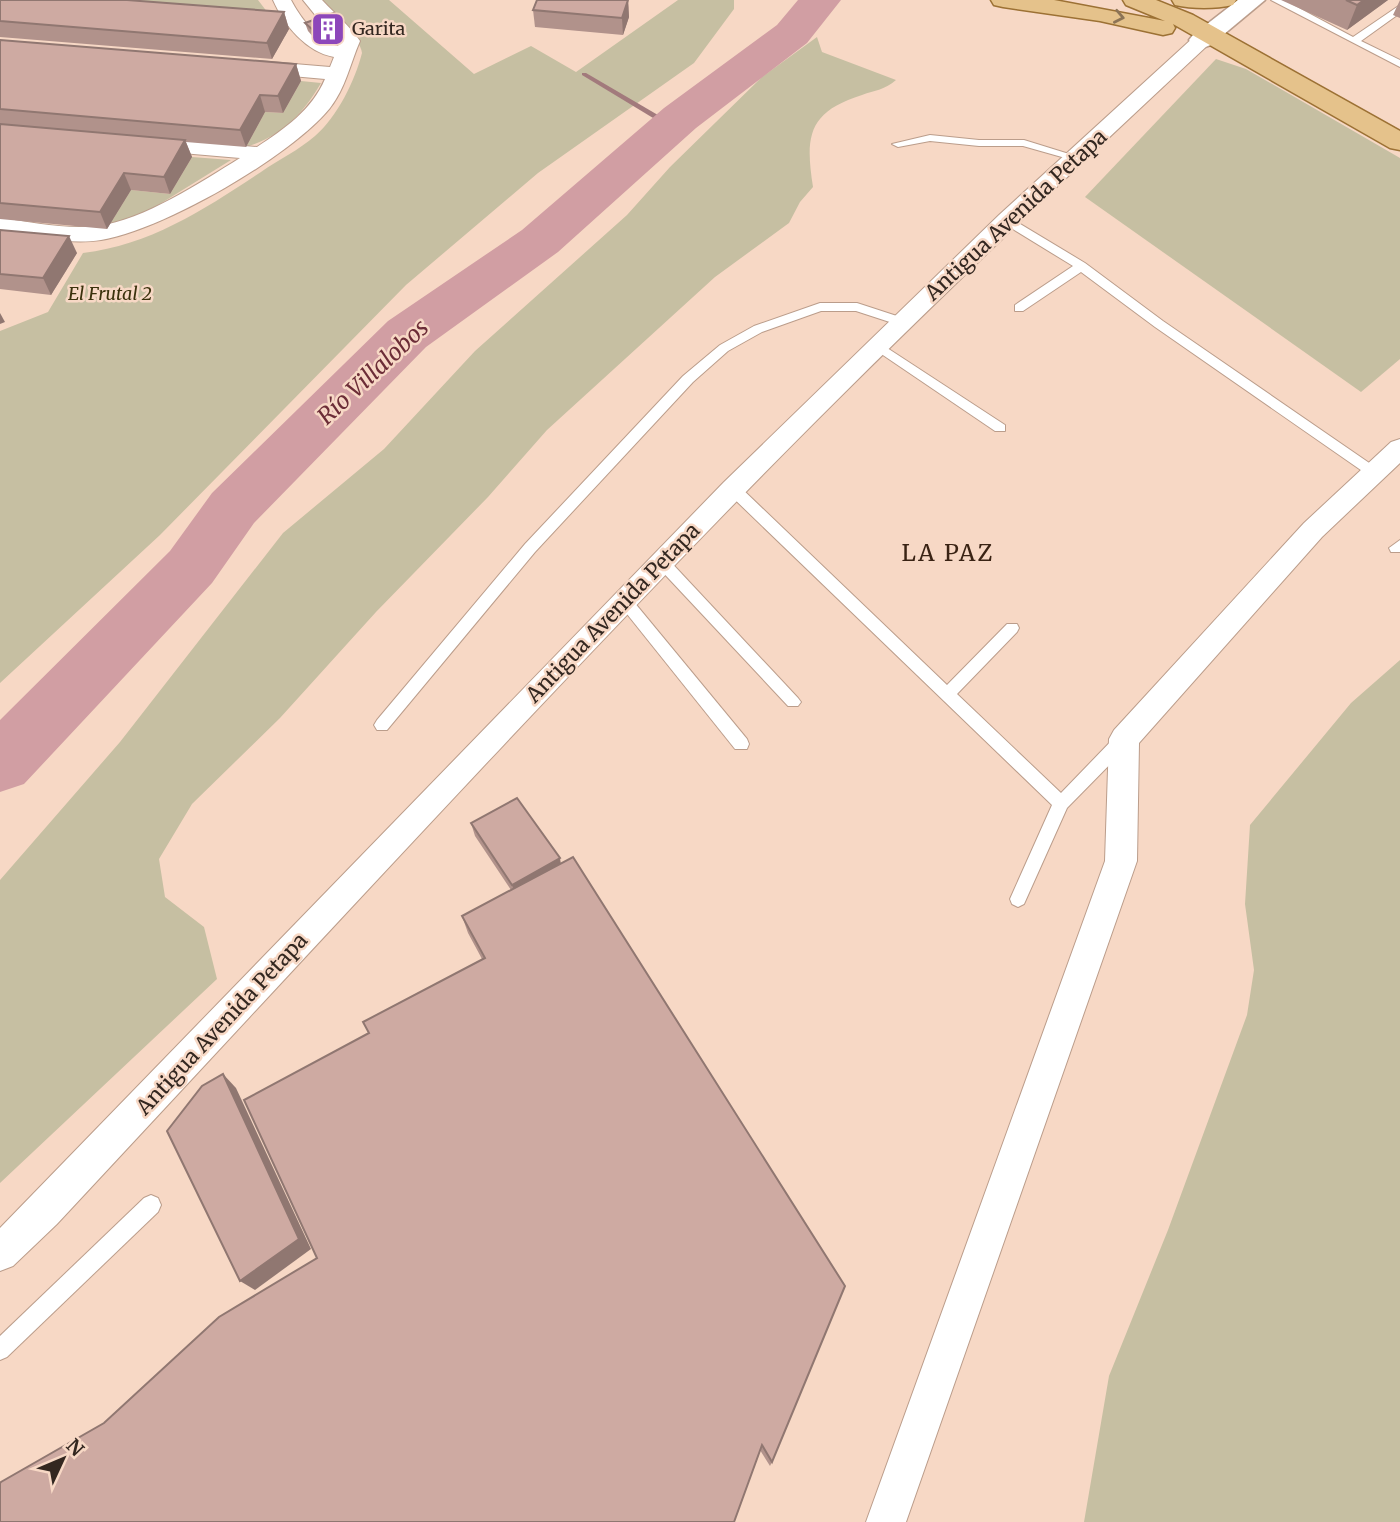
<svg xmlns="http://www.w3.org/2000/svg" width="1400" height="1522" viewBox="0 0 1400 1522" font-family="Merriweather,serif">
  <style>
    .green { fill: #c6bfa2 }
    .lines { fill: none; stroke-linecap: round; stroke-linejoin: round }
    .stream { fill: #a27a7c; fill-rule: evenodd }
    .river { fill: #d19ea3; fill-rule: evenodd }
    .lane-casing { stroke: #bb9d8b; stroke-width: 2 }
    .street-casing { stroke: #bb9d8b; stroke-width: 2 }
    .secondary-casing { stroke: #bb9d8b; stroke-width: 3 }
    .primary-casing { stroke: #9c7134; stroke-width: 3 }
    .lane { fill: #fff; fill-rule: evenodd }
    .street { fill: #fff; fill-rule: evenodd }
    .secondary { fill: #fff; fill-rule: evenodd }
    .primary { fill: #e5c28b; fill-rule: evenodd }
    .wall { fill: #b1928b }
    .shaded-wall { fill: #907771 }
    .building { fill: #ceaaa2; stroke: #907771; stroke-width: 2 }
    .oneway { stroke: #8c7456 }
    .labels { text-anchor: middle; stroke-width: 5; stroke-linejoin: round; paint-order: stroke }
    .far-poi-label { font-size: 18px; fill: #332720; stroke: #f7d8c5; text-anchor: start }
    .far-park-label { font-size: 18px; font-style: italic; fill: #3a310c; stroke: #f7d8c5 }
    .street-label { font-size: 21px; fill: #332720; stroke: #f7d8c5 }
    .water-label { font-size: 23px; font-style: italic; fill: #6c2d37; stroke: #f7d8c5 }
    .neighbourhood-label { font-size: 23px; letter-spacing: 2px; fill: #3a2314; stroke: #f7d8c5 }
  </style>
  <rect width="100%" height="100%" fill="#f7d8c5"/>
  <g class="green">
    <path d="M0,0H258L271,17Z"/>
    <path d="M319,0H389L474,74L531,46L576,72L678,0H734V9L694,63L538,173L406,285L160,535L0,683V331L48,312L83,253C151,245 205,209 261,172C278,160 299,150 315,136C337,117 355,81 362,53C361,38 330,12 319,0Z"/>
    <path d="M817,37L822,52L896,80C885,90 875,90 862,95C808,112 805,136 813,187L800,202L789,223L715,277L547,430L488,497L376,612L280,718L192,804L159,859L165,897L204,927L217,979L0,1183V880L120,742L283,533L384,449L475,351L627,215L670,167L762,77Z"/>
    <path d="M1216,59L1246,69L1400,158V359L1361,392L1085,197Z"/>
    <path d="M301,81L321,83C302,115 282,136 246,147L265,112L283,113Z"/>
    <path d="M192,157L231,160L147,212L107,229L131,190L170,194Z"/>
    <path d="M1400,660V1522H1084L1109,1376L1168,1230L1247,1015L1254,970L1245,904L1250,825L1351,703Z"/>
  </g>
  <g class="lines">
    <path class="stream" d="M582,73H586L675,125L668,127L582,75Z"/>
    <path class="river" d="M798,0H841L807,43L696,128L558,252L426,347L254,523L212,583L24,784L0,792V720L170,551L212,493L388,321L522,230L664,108L777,25Z"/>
    <g class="lane-casing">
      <g id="lane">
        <path d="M1271,0H1284L1353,37L1400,5V13L1361,41L1400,60V67Z"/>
        <path d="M930,135L979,140H1024L1082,158L1076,161L1023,146H979L930,141L898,147L892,144Z"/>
        <path d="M1007,216L1085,263L1163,321L1378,469L1380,472L1378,475H1368L1155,327L1081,272L1023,311H1015V305L1073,266L1003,223V217Z"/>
        <path d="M820,303H857L906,319L908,322L902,326L856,311H821L762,332L728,351L693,382L535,552L387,730H377L374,725L377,720L525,544L683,376L720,345L754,326Z"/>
        <path d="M878,342L1005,425V431H995L874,349L872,346Z"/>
        <path d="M733,484L738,485L947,685L1007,624H1017L1019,628L1017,632L957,694L1061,793L1117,735H1129L1131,740L1129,745L1067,808L1024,904L1018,907L1012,904L1010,899L1052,805L728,493L726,489Z"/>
        <path d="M1400,540V552H1391L1389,548Z"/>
        <path d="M661,556L666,557L798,698L801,702L798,706H788L656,565L654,561L656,557Z"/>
        <path d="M624,594L629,596L747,739L749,744L747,749H735L619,604L617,600L619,596Z"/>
        <path d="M151,1195L158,1198L161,1205L158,1212L7,1357L0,1360V1336L144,1198Z"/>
      </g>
    </g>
    <g class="street-casing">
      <g id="street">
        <path d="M273,0H291C300,17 318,42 338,46L340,42L331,29L325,27L303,0H322C336,15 349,25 360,41C350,64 346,87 330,108C290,157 163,230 101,240C69,245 32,236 0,232V218C31,222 66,230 98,226C144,220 201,182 240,158L147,150L140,148L137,144L140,140L147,138L257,147C284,129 312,110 325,79L258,73L251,71L248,67L251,63L258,61L330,67L334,57C306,52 284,25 273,0Z"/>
        <path d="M1202,34L1212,40L1209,44C1049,193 891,343 738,500C507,737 283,982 57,1224L13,1266L0,1271V1228L724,482L999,215L1195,36Z"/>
        <path d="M1400,439V463L1322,537L1139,743L1137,861L906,1522H866L1105,861L1109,739L1114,730L1304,523L1391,442Z"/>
      </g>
    </g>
    <g class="secondary-casing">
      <path id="secondary" d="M1238,0H1265L1211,45L1202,48L1193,45L1189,40L1193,35Z"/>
    </g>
    <g class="primary-casing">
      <g id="primary">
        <path d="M991,0H1054L1165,21L1126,5L1123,0H1156L1193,15L1400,131V150L1390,148L1173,24L1175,28L1172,33L1163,35L1100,21L1003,7L994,5Z"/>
        <path d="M1172,0H1236L1233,5C1216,9 1192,9 1175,5Z"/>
      </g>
    </g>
    <use href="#lane" class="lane"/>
    <use href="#street" class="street"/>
    <use href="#secondary" class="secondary"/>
    <use href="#primary" class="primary"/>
  </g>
  <g class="wall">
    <path d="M0,0L284,12L289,29L272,59L0,37Z"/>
    <path d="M628,0L629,17L623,35L535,27L533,10Z"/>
    <path d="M1281,0H1388L1347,30Z"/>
    <path d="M1400,0V18L1393,15Z"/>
    <path d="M342,20L344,28L315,39L308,31L305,23Z"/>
    <path d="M0,40L296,64L301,81L283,113L265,112L246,147L186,142L192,157L170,194L131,190L107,229L0,219Z"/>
    <path d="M0,230L77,253L51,295L0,289Z"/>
    <path d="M471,823L561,864L772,1462L770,1466L760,1450L104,1423L317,1258L369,1033L482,959L468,933L462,916L511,890L475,836Z"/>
  </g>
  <g class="shaded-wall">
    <path d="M628,0L629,17L623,35L622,18Z"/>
    <path d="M1364,0H1388L1347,30L1357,5Z"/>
    <path d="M284,12L289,29L272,59L267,43Z"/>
    <path d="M342,20L344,28L315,39L313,30Z"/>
    <path d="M296,64L301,81L283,113L278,96Z"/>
    <path d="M260,95L265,112L246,147L240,130Z"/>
    <path d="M185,140L192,157L170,194L164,177Z"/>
    <path d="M124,173L131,190L107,229L100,212Z"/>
    <path d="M69,236L77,253L51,295L43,278Z"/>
    <path d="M0,313L5,322L0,324Z"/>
    <path d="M560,858L562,871L516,897L512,885Z"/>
    <path d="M223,1074L236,1088L311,1249L255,1290L240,1281Z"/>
  </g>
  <g class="building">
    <path d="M0,0H127L284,12L267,43L0,21Z"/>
    <path d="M537,0H628L622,18L533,10Z"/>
    <path d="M1346,0H1364L1357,5Z"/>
    <path d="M334,13L342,20L313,30L305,23Z"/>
    <path d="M0,40L296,64L278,96L260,95L240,130L0,109Z"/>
    <path d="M0,124L185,140L164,177L124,173L100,212L0,203Z"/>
    <path d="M0,230L69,236L43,278L0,274Z"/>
    <path d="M517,798L560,858L512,885L471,823Z"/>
    <path d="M573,857L845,1286L772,1462L762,1445L734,1522H0V1483L1,1482L104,1423L219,1317L317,1258L244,1100L369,1033L363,1022L485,958L462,916Z"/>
    <path d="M223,1074L299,1239L240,1281L167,1131L202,1086Z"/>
  </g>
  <defs><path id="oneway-chevron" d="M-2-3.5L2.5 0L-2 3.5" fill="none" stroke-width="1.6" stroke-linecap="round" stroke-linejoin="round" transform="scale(1.75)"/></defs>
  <use class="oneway" href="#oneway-chevron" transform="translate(1119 17) rotate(11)"/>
  <defs>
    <g id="building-square" transform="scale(1.75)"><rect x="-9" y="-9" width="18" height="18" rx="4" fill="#8d47ba" stroke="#f7d8c5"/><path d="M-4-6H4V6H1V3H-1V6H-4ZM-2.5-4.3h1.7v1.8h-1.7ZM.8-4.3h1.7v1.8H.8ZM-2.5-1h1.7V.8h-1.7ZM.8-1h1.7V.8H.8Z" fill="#fff"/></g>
  </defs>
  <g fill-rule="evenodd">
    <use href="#building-square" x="328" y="29"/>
  </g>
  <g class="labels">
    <g class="far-poi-label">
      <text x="352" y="35">Garita</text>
    </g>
    <g class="far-park-label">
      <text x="110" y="300">El Frutal 2</text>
    </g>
    <g class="street-label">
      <text transform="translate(1016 215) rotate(-43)" y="7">Antigua Avenida Petapa</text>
      <text transform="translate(613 613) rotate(-46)" y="7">Antigua Avenida Petapa</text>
      <text transform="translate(222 1024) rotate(-47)" y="7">Antigua Avenida Petapa</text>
    </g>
    <g class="water-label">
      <text transform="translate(373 372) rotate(-43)" y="8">Río Villalobos</text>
    </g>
    <g class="neighbourhood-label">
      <text x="948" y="561">LA PAZ</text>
    </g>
  </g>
  <g transform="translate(63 1459) rotate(46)" stroke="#f7d8c5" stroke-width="5" paint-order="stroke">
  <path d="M0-5L12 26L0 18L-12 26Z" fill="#332720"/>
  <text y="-10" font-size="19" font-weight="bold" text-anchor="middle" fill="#332720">N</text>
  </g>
</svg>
